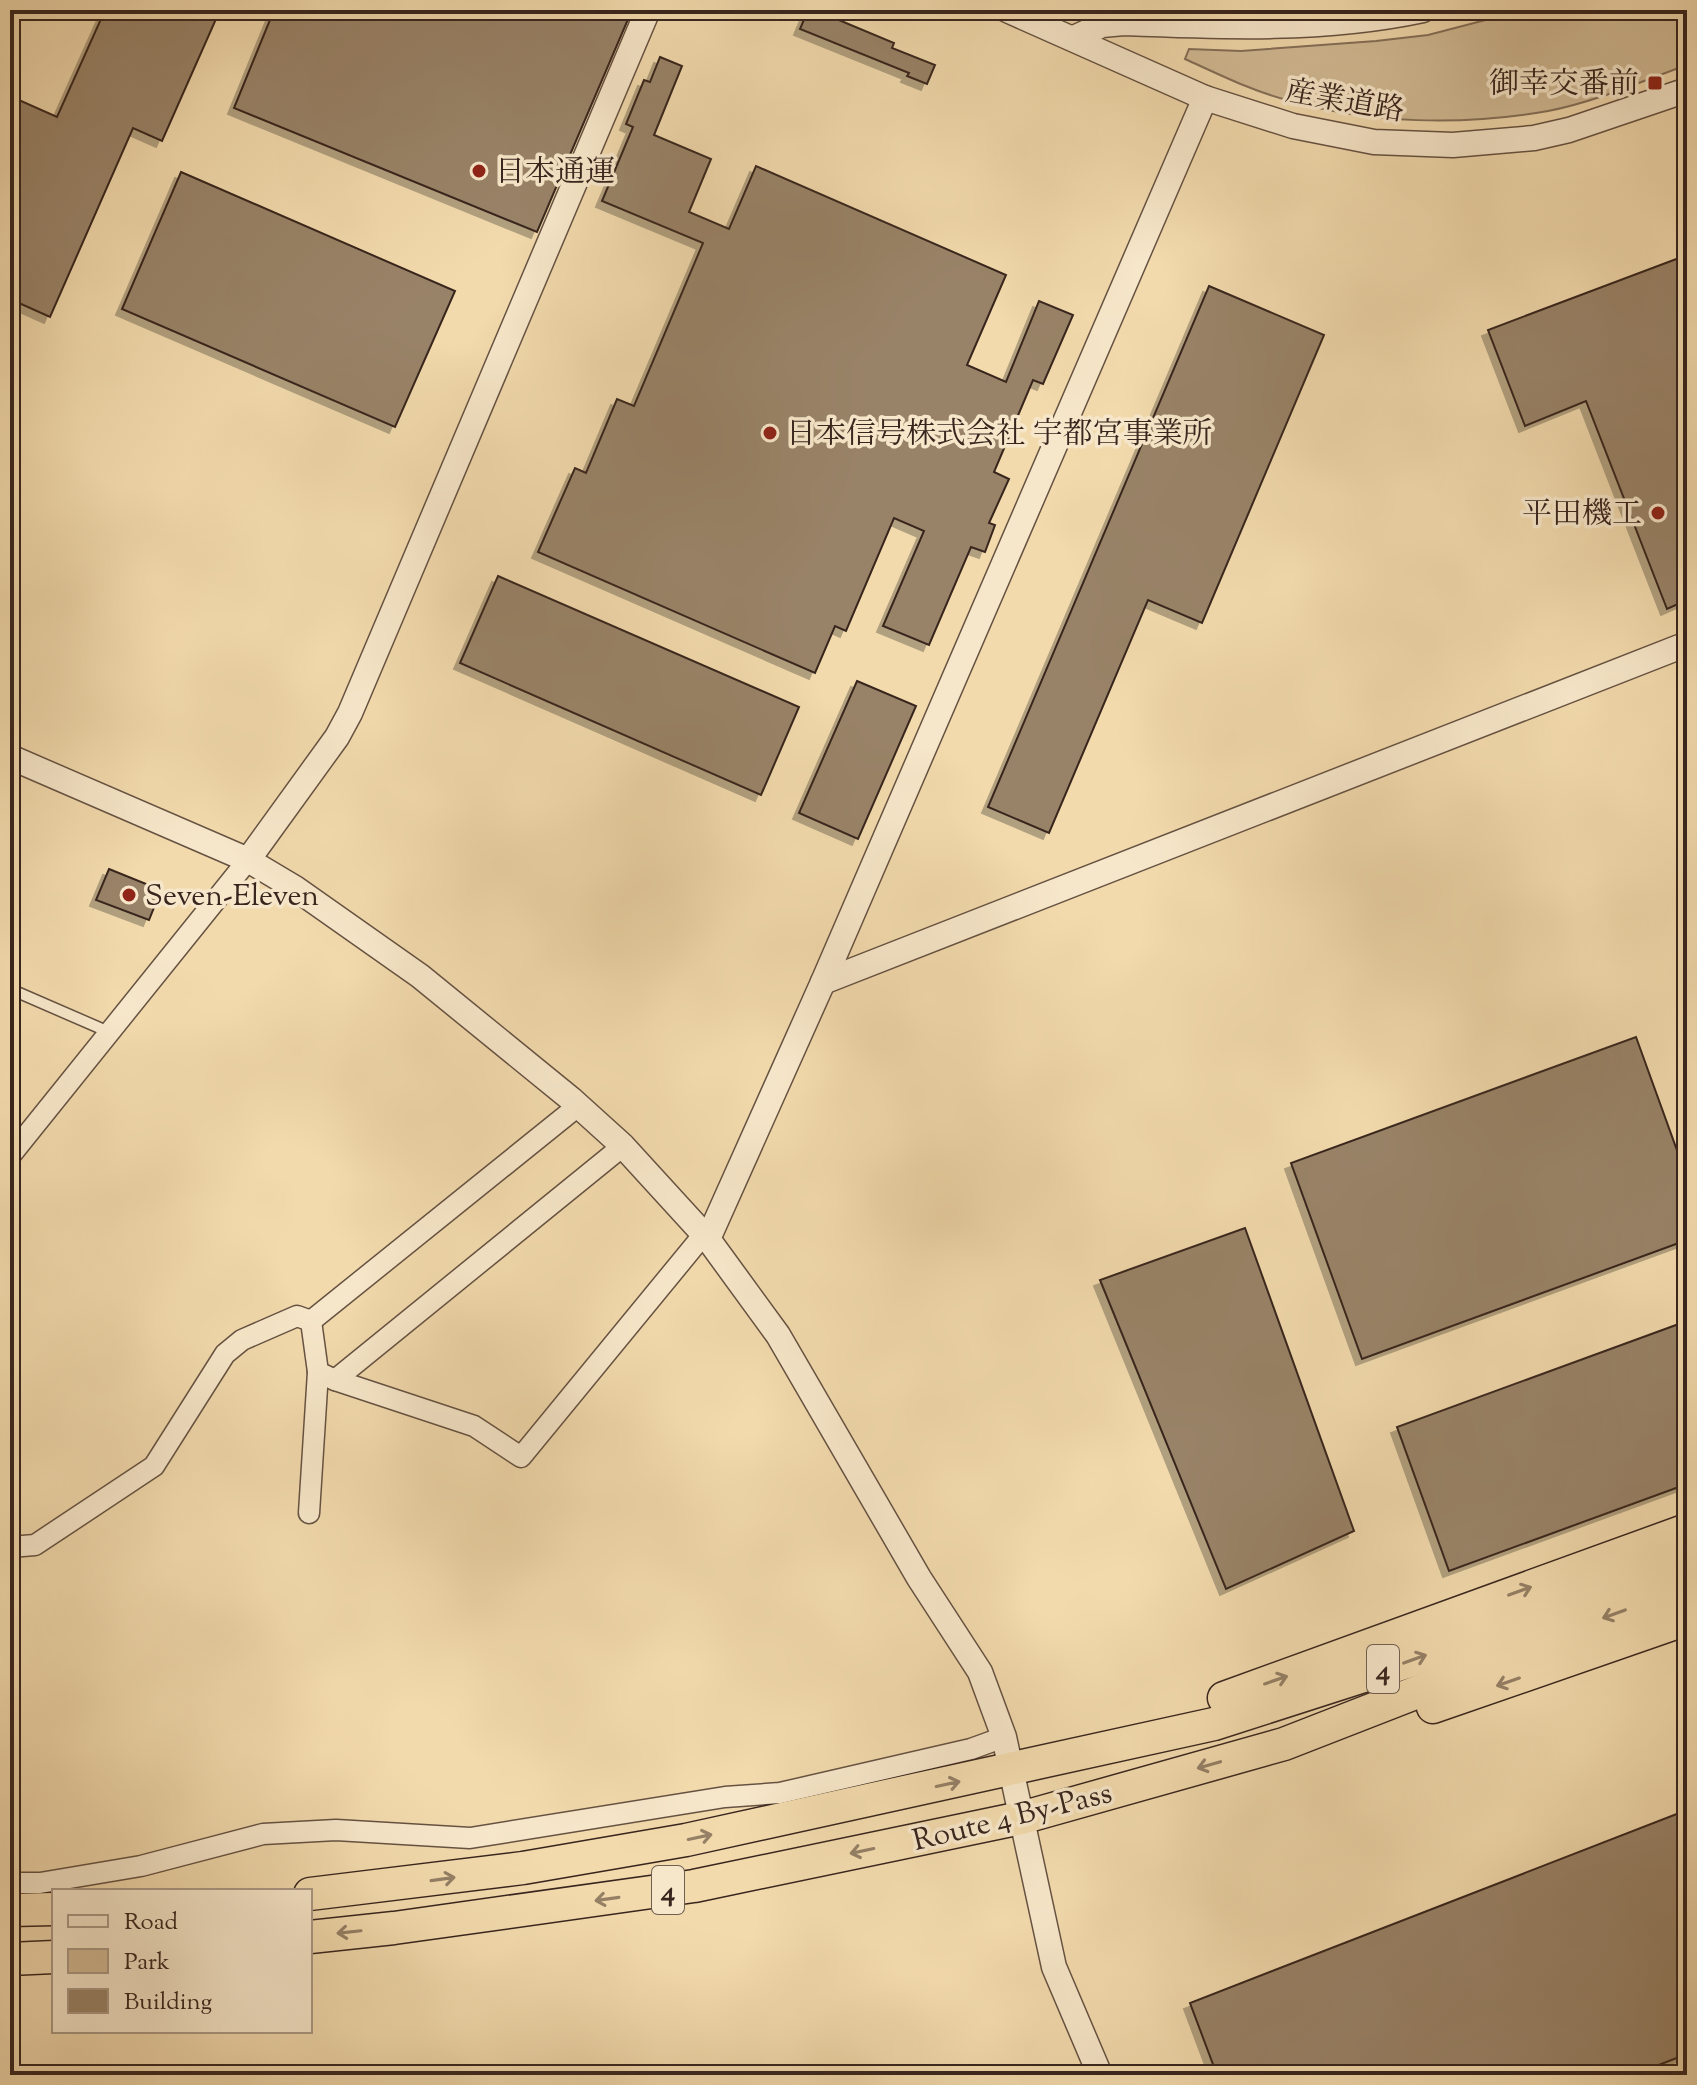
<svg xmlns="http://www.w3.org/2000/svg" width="1697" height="2085" viewBox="0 0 1697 2085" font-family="'Sorts Mill Goudy','Noto Serif JP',serif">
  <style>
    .park { fill: #d2bb95; stroke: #85705a; stroke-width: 2 }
    .building { fill: #998368; stroke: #38251e; stroke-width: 2; filter: url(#shadow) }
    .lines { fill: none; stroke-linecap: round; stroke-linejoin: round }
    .service-casing { stroke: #665242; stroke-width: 13 }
    .minor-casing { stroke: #665242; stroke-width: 23 }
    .tertiary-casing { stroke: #665242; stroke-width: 27 }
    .trunk-casing { stroke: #38251e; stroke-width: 35 }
    .service { stroke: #f7e7ca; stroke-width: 10 }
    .minor { stroke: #f7e7ca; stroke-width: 20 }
    .tertiary { stroke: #f7e7ca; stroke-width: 24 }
    .trunk { stroke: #f2daad; stroke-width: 32 }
    .oneway { stroke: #958066 }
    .poi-dot { fill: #8f2418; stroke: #f7e7ca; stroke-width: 3 }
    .labels { text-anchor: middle; stroke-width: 7; stroke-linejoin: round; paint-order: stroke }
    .shield { fill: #f7e7ca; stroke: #715f52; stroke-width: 2 }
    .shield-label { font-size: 28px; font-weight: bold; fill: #38251e }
    .poi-label { font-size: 30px; fill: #38251e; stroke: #f7e7ca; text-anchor: start }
    .street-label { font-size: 30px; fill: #38251e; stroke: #f7e7ca }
  </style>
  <defs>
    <filter id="shadow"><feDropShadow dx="-6" dy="6" stdDeviation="0" flood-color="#0004"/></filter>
  </defs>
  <rect width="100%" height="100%" fill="#f2daad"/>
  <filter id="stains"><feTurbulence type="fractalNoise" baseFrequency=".0025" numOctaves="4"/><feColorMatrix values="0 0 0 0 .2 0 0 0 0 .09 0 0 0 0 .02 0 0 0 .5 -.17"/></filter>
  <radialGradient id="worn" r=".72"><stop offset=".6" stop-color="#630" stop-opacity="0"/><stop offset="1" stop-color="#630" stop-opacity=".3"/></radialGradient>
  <path class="park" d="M1524,10H1687V65C1642,81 1595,102 1548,111C1462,126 1371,124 1287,100C1252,91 1218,74 1185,59L1189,49L1241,51L1376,41L1428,35Z"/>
  <g class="building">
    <path d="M105,10H220L162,141L133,128L50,317L10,299V96L57,117Z"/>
    <path d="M274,10H632L537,232L234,108Z"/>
    <path d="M808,10H815L894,43L892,48L935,65L927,84L907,76L909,73L800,29Z"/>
    <path d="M660,57L682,66L654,135L711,159L689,212L729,229L756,166L1006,275L967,365L1006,382L1039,301L1073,315L1043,384L1033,380L994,472L1009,479L989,523L995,525L985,552L971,547L929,645L883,626L924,531L894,518L846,631L835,626L815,673L538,552L575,468L586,473L617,399L634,406L703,243L602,201L633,127L626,124L644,80L650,82Z"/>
    <path d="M181,172L455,291L395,427L122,309Z"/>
    <path d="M1687,255V600L1667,609L1586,401L1525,426L1488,330Z"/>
    <path d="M1209,286L1324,335L1202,623L1148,600L1049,833L988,807Z"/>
    <path d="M498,576L799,707L761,795L460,663Z"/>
    <path d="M857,681L916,706L858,839L799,813Z"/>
    <path d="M109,869L161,890L149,920L96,900Z"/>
    <path d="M1636,1037L1687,1178V1240L1362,1359L1291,1163Z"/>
    <path d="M1245,1228L1354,1531L1226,1589L1100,1280Z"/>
    <path d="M1687,1321V1484L1449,1571L1397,1427Z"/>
    <path d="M1687,1810V2054L1633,2075H1217L1190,2003Z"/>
  </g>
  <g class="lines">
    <g class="service-casing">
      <path id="service" d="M10,989L109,1032"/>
    </g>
    <g class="minor-casing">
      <g id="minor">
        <path d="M10,1156L248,860"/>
        <path d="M311,1321L578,1106"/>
        <path d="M335,1380L474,1426L521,1457L704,1234"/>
        <path d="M309,1513L318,1372"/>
        <path d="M10,1547L35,1545L154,1466L225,1354L242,1340L297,1316L311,1321L318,1372L335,1380L623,1146"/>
        <path d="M10,1883H40L141,1866L263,1834L336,1830L470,1838L725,1797L780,1793L971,1749L1004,1737"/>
      </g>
    </g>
    <g class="tertiary-casing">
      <g id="tertiary">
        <path d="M1007,10L1205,98L1293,126L1374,142L1453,145L1534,138L1569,130L1687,90"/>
        <path d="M1074,38L1102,25L1124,23C1223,27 1325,31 1423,10"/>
        <path d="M10,757L248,860L295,888L420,976L571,1099L623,1146L708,1239L778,1335L919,1578L980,1672L1004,1737L1054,1967L1100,2075"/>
        <path d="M248,860L337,737L350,713L648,10"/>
        <path d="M823,982L1687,644"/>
        <path d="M708,1239L823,982L1205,98"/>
      </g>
    </g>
    <g class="trunk-casing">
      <g id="trunk">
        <path d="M1224,1698L1687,1530"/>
        <path d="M1433,1707L1687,1619"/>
        <path d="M310,1894L523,1868L686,1840L1214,1724L1410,1661L1687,1558"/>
        <path d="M10,1910L54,1909"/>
        <path d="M310,1937L394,1928L694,1886L1021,1818L1284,1744L1687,1587"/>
        <path d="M10,1959L54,1957"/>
      </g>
    </g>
    <use href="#service" class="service"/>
    <use href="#minor" class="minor"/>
    <use href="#tertiary" class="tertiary"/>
    <use href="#trunk" class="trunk"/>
  </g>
  <defs><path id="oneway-shaft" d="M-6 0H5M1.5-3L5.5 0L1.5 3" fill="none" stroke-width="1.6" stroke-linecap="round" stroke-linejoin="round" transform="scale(2)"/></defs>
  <g class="oneway">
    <use href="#oneway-shaft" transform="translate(1520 1591) rotate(-20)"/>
    <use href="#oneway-shaft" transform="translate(1614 1614) rotate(160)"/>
    <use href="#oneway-shaft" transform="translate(1415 1659) rotate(-20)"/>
    <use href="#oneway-shaft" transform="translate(1276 1680) rotate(-19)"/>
    <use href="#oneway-shaft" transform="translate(1508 1682) rotate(161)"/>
    <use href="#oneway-shaft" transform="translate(1209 1765) rotate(164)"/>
    <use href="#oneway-shaft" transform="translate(948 1784) rotate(-12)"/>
    <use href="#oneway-shaft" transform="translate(700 1837) rotate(-12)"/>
    <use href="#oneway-shaft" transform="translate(862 1851) rotate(168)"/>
    <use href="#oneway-shaft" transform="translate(443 1879) rotate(-8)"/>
    <use href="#oneway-shaft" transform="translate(607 1899) rotate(172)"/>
    <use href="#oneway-shaft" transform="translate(349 1932) rotate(174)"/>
  </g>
  <g class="poi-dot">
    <rect x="1647" y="75" width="16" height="16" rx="4"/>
    <circle cx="479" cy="171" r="8"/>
    <circle cx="770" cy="433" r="8"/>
    <circle cx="1658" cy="513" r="8"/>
    <circle cx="129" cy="895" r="8"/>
  </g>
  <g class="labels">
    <g class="shield">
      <rect x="1367" y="1645" width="32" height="48" rx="6"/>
      <rect x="652" y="1866" width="32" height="48" rx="6"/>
    </g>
    <g class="shield-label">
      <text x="1383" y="1679">4</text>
      <text x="668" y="1900">4</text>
    </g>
    <g class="poi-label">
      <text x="1639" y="93" text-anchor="end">御幸交番前</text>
      <text x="495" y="181">日本通運</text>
      <text x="786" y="443">日本信号株式会社 宇都宮事業所</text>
      <text x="1642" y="523" text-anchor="end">平田機工</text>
      <text x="145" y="905">Seven-Eleven</text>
    </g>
    <g class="street-label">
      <text transform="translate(1345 100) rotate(10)" y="10">産業道路</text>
      <text transform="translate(1012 1816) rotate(-14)" y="10">Route 4 By-Pass</text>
    </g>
  </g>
  <rect width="1697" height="2085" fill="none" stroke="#f2daad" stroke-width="40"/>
  <rect x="12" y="12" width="1673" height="2061" fill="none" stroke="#38251e" stroke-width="4"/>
  <rect x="20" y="20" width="1657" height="2045" fill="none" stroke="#38251e" stroke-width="2"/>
  <rect x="52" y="1889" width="260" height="144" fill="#f7e7ca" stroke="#ab9985" stroke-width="2"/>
  <rect x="68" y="1915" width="40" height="12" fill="#f7e7ca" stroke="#ab9985" stroke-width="2"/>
  <text x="124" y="1929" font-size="24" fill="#38251e">Road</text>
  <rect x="68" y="1949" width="40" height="24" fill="#d2bb95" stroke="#ab9985" stroke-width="2"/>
  <text x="124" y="1969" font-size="24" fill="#38251e">Park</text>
  <rect x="68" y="1989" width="40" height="24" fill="#998368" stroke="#ab9985" stroke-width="2"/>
  <text x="124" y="2009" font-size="24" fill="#38251e">Building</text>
  <rect width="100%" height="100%" filter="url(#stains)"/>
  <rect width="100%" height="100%" fill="url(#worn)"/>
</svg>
